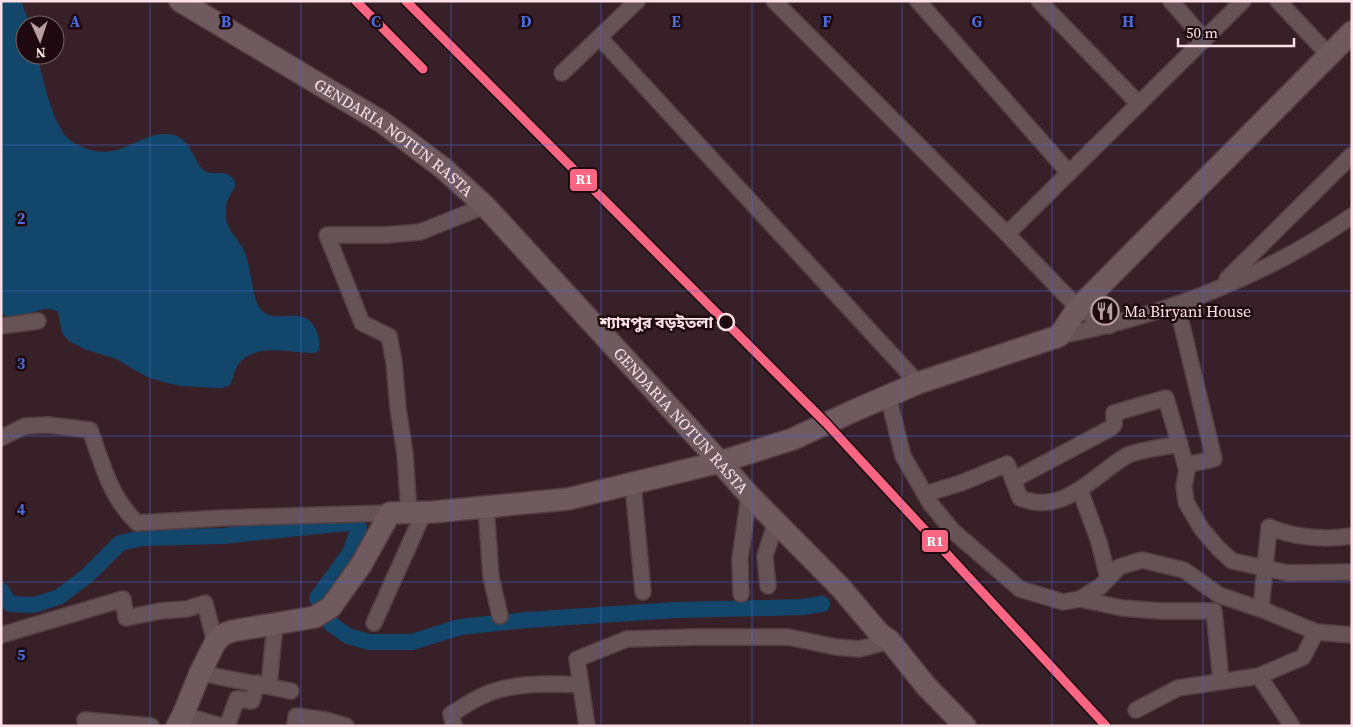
<svg xmlns="http://www.w3.org/2000/svg" width="1353" height="727" viewBox="0 0 1353 727" font-family="'Source Serif 4','Noto Sans Bengali',serif">
  <style>
    .water { fill: #12476b }
    .lines { fill: none; stroke-linecap: round; stroke-linejoin: round }
    .canal { stroke: #12476b; stroke-width: 16 }
    .street-casing { stroke: #533e44; stroke-width: 18 }
    .secondary-casing { stroke: #533e44; stroke-width: 24 }
    .street { stroke: #665358; stroke-width: 15 }
    .secondary { stroke: #6e5a5f; stroke-width: 21 }
    .rail-1-casing { stroke: #1d090f; stroke-width: 12 }
    .rail-1 { stroke: #fa6682; stroke-width: 9 }
    .grid { fill: none; stroke: #4a6bdb; stroke-width: 1; stroke-opacity: 0.55 }
    .stop-dot { fill: #1d090f; stroke: #ffe0e7; stroke-width: 2.5 }
    .labels { text-anchor: middle; stroke-width: 5; stroke-linejoin: round; paint-order: stroke }
    .street-label { font-size: 16px; fill: #ffe0e7; stroke: #1d090f }
    .poi-label { font-size: 16px; fill: #ffe0e7; stroke: #1d090f; text-anchor: start }
    .stop-label { font-size: 16px; font-weight: bold; fill: #ffe0e7; stroke: #1d090f; text-anchor: end }
    .grid-label { font-size: 16px; text-anchor: middle; font-weight: bold; fill: #4a6bdb; stroke: #1d090f; stroke-width: 5; stroke-linejoin: round; paint-order: stroke }
    .line-badge { stroke: #1d090f; stroke-width: 2 }
    .badge-label { font-size: 14px; text-anchor: middle; font-weight: bold; fill: #fff }
  </style>
  <rect width="100%" height="100%" fill="#382028"/>
  <path class="water" d="M1,1H21L30,25H25V55H37C42,76 51,117 64,134C74,147 96,154 112,151C131,148 149,132 169,134C192,136 192,162 205,171C213,176 223,170 230,176C242,184 230,192 227,202C226,206 226,212 226,217C227,232 240,239 245,253C251,267 252,296 259,307C273,328 302,303 315,328C319,335 320,342 319,350L315,353H309C286,352 254,343 238,365C233,371 234,380 229,386L220,388L181,386L167,383L147,377L116,359L84,349L69,341L62,333L58,312C41,300 17,329 1,312Z"/>
  <g class="lines">
    <path class="canal" d="M1,590L10,604L34,605L59,597L88,575L120,543L142,538L223,536L356,522L359,527L350,553L317,598L331,624L348,636L369,642H412L460,627L527,620L675,610L803,607L822,604"/>
    <g class="street-casing">
      <g id="street">
        <path d="M774,1L1007,234L1078,308L1109,326"/>
        <path d="M918,1L1069,173"/>
        <path d="M1039,1L1139,104"/>
        <path d="M1171,1L1204,39"/>
        <path d="M1278,1L1329,55"/>
        <path d="M600,38L918,383"/>
        <path d="M562,73L637,1"/>
        <path d="M1007,234L1243,1"/>
        <path d="M1227,279L1352,155"/>
        <path d="M1177,305L1214,459L1186,465"/>
        <path d="M1,326L38,321"/>
        <path d="M1059,336C1162,316 1265,277 1352,216"/>
        <path d="M888,396L903,456L930,503L953,531L1020,589L1063,602L1080,599L1101,586L1119,567L1142,560L1184,570L1219,595L1266,611L1316,632L1352,635"/>
        <path d="M1,438L25,426L48,425L90,430C103,465 109,495 137,523L221,518L390,513"/>
        <path d="M1013,480L1111,428L1114,425V413L1166,398L1187,470L1184,486L1186,502L1201,528L1218,548L1232,561L1288,573L1352,572"/>
        <path d="M633,484L643,592"/>
        <path d="M1080,490L1099,542L1108,578"/>
        <path d="M925,494L961,483L1007,464L1020,498C1064,516 1093,476 1126,456C1137,450 1166,447 1180,444"/>
        <path d="M486,507L491,577L500,616"/>
        <path d="M409,513L405,454L398,408L394,362L389,336L362,323L327,235H386L420,232L485,206"/>
        <path d="M768,586L765,556L776,522"/>
        <path d="M741,594L740,559L749,495"/>
        <path d="M1080,599L1122,608L1161,611H1214L1221,681"/>
        <path d="M1261,609L1269,527C1295,538 1324,540 1352,536"/>
        <path d="M374,623L424,512"/>
        <path d="M1,635L123,599L126,618L160,611L187,609L205,603L215,643"/>
        <path d="M200,673L291,691"/>
        <path d="M1259,676L1292,726"/>
        <path d="M269,686L275,623"/>
        <path d="M1136,710L1178,688L1259,676L1303,657L1316,632"/>
        <path d="M183,715L221,726"/>
        <path d="M85,720L151,726"/>
        <path d="M227,726L237,699L252,701L257,683"/>
        <path d="M295,726L296,716L325,720L346,726"/>
        <path d="M454,726L451,714C460,709 468,703 478,698C508,682 548,683 581,685"/>
        <path d="M587,726L577,659L627,639L697,637H788L836,647L859,649L890,641"/>
      </g>
    </g>
    <g class="secondary-casing">
      <g id="secondary">
        <path id="s1" d="M180,1L382,122L443,168L485,206L720,462L749,495L840,587L879,633L890,641L926,686L965,726"/>
        <path d="M177,726L183,715L200,673L215,643L222,635L232,631L315,617L331,607L361,565L390,513L433,512L568,499L720,462L793,439L851,412L918,383L1059,336L1078,308L1352,32"/>
      </g>
    </g>
    <use href="#street" class="street"/>
    <use href="#secondary" class="secondary"/>
    <g class="rail-1-casing">
      <g id="rail-1">
        <path d="M356,1L423,69"/>
        <path d="M406,1L826,423L1106,726"/>
      </g>
    </g>
    <use href="#rail-1" class="rail-1"/>
  </g>
  <path class="grid" d="M150,1V726M301,1V726M451,1V726M601,1V726M752,1V726M902,1V726M1052,1V726M1203,1V726M1,145H1352M1,291H1352M1,436H1352M1,582H1352"/>
  <defs>
    <g id="restaurant-ring" transform="scale(1.4375)"><circle r="9.5" fill="#1d090f" stroke="#b99da4" stroke-width="1.5"/><path d="M-5-6h1v4h1v-4h1v4h1v-4h1v5L-1.5 .5V6h-2V.5L-5-1ZM5-6V6H3V1.5H1.5Q1.5-4 5-6Z" fill="#b99da4"/></g>
  </defs>
  <g fill-rule="evenodd">
    <use href="#restaurant-ring" x="1105" y="311"/>
  </g>
  <circle class="stop-dot" cx="726" cy="322" r="8"/>
  <g class="labels">
    <g class="street-label">
      <text dy="6" stroke="none"><textPath href="#s1" startOffset="254">GENDARIA NOTUN RASTA</textPath></text>
      <text dy="6" stroke="none"><textPath href="#s1" startOffset="659">GENDARIA NOTUN RASTA</textPath></text>
    </g>
    <g class="poi-label">
      <text x="1124" y="317">Ma Biryani House</text>
    </g>
    <g class="stop-label">
      <text x="713" y="328">শ্যামপুর বড়ইতলা</text>
    </g>
  </g>
  <g class="grid-label">
    <text x="75" y="27">A</text>
    <text x="226" y="27">B</text>
    <text x="376" y="27">C</text>
    <text x="526" y="27">D</text>
    <text x="676" y="27">E</text>
    <text x="827" y="27">F</text>
    <text x="977" y="27">G</text>
    <text x="1128" y="27">H</text>
    <text x="21" y="224">2</text>
    <text x="21" y="369">3</text>
    <text x="21" y="515">4</text>
    <text x="21" y="660">5</text>
  </g>
  <g class="line-badge">
    <rect x="569" y="168" width="29" height="24" rx="5" fill="#fa6682"/>
    <rect x="921" y="529" width="28" height="24" rx="5" fill="#fa6682"/>
  </g>
  <g class="badge-label">
    <text x="584" y="184">R1</text>
    <text x="935" y="546">R1</text>
  </g>
  <rect width="1353" height="727" fill="none" stroke="#ffe0e7" stroke-width="5"/>
  <g transform="translate(40 40) rotate(177)"><circle r="24" fill="#1d090f" stroke="#775f65"/>
  <path d="M0-4L9 19L0 12L-9 19Z" fill="#b99da4"/>
  <text y="-8" font-size="14" font-weight="bold" text-anchor="middle" fill="#ffe0e7">N</text>
  </g>
  <path d="M1178 38v8h116v-8" fill="none" stroke="#ffe0e7" stroke-width="2.5"/>
  <text x="1186" y="38" font-size="15" fill="#ffe0e7" stroke="#1d090f" stroke-width="4" paint-order="stroke">50 m</text>
</svg>
